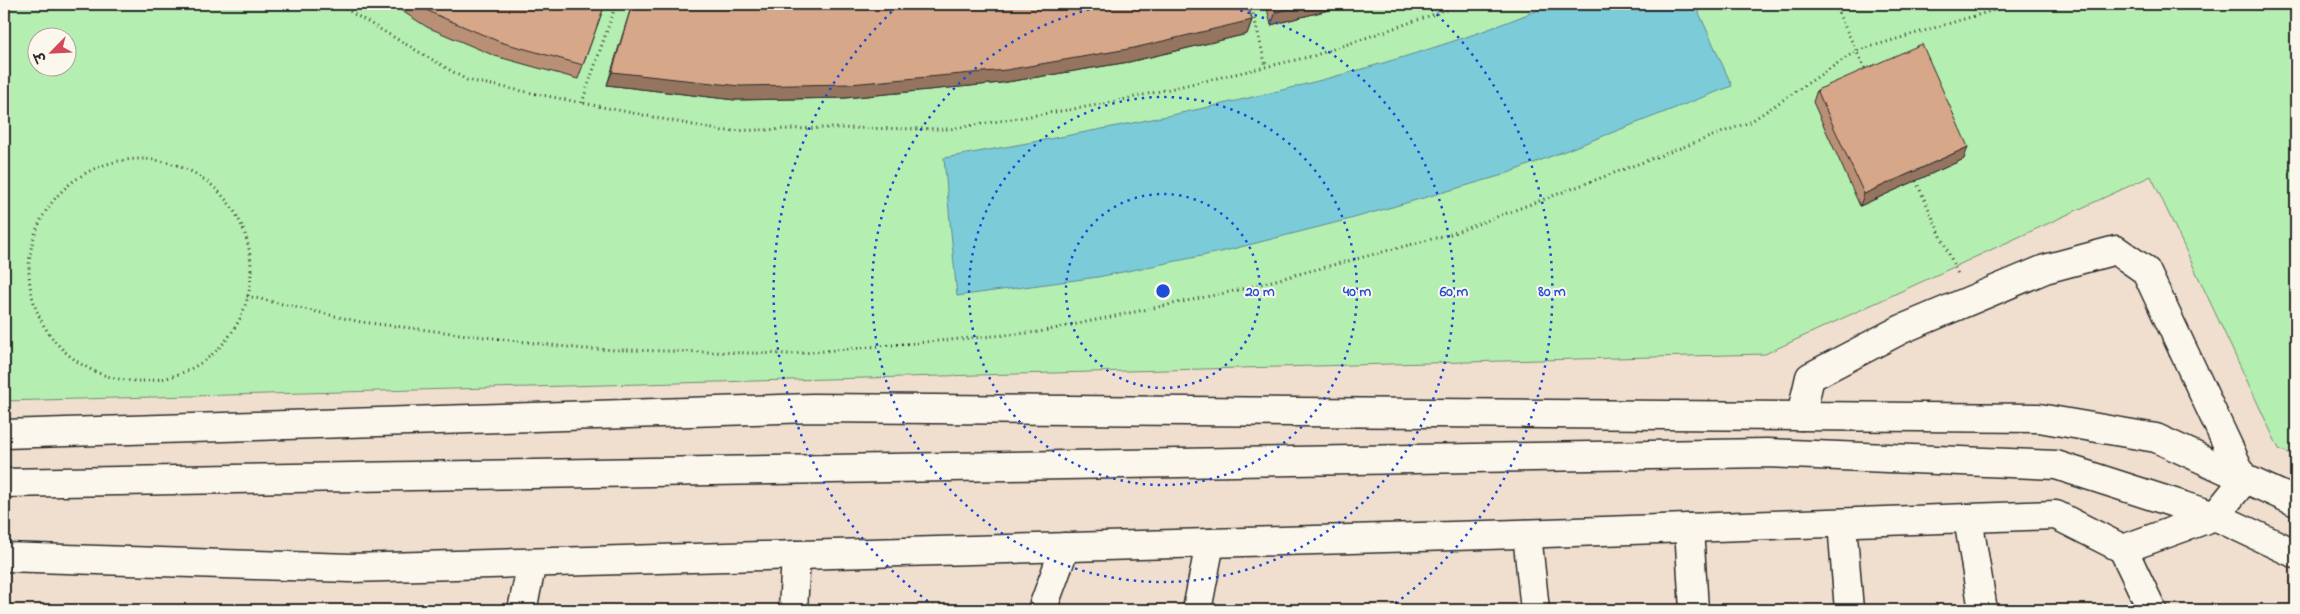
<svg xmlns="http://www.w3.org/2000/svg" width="2300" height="614" viewBox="0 0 2300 614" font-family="'Indie Flower','Playpen Sans Deva',sans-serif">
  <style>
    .park { fill: #b5eeb1; stroke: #708c6e; fill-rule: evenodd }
    .water { fill: #7ccbd8; stroke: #5c8b93 }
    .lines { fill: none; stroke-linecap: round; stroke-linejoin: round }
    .minor-casing { stroke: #2b2b2b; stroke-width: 31 }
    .tertiary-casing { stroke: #2b2b2b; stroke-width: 31 }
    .path { stroke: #2b2b2b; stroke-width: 3; stroke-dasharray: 1 4; stroke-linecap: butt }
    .minor { stroke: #fbf7ec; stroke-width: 28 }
    .tertiary { stroke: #fbf7ec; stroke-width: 28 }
    .wall { fill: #b99076; stroke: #2b2b2b }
    .shaded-wall { fill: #967560; stroke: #2b2b2b }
    .building { fill: #d7a789; stroke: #2b2b2b }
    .ring { fill: none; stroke: #1d4ed8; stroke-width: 2.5; stroke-dasharray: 2.5 5 }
    .centre { fill: #1d4ed8; stroke: #fbf7ec; stroke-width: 2.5 }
    .ring-label { font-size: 15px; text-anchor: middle; font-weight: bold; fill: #1d4ed8; stroke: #fbf7ec; stroke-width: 4; stroke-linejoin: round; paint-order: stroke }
  </style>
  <rect width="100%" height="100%" fill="#f0dfce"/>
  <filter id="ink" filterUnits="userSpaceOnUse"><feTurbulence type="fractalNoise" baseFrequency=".02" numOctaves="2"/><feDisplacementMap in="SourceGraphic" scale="10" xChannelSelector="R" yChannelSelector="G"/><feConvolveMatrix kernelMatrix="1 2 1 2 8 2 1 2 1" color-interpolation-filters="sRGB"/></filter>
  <g filter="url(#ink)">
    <path class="park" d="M4,4H2296V456L2279,449L2151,176L1765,354L4,401ZM38,38H68V68H38Z"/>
    <path class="water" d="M1554,4H1695L1732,86L1503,175L1354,218L1221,252L1098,277L957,296L944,158C1118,127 1294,95 1463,38C1494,28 1524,15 1554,4Z"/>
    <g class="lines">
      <g class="minor-casing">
        <g id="minor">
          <path d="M1801,416L1810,377L1902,329L2045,269L2116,250L2146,271L2244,480"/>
          <path d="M1968,518L1983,610"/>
          <path d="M1842,523L1849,610"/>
          <path d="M1689,528L1694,610"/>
          <path d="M1527,534L1535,610"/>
          <path d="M522,610L532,563"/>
          <path d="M793,610L796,555"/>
          <path d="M1042,610L1065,547"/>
          <path d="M1197,610L1210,543"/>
        </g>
      </g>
      <g class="tertiary-casing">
        <g id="tertiary">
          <path d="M4,434L813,408L2039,418L2156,438L2296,502"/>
          <path d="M4,483L1767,453L2056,465L2215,516L2296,554"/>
          <path d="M2123,549L2215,516L2244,480"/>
          <path d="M4,557L351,568L1487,535L2056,515L2123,549L2152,610"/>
        </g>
      </g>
      <g class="path">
        <path d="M337,4L467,80L723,131L826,128L950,129L1104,104L1313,56L1464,4"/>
        <path d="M1251,4L1266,67"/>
        <path d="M1834,4L1866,71"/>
        <path d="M582,103L616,4"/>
        <circle cx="140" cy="270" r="111"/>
        <path d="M1916,181L1958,274"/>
        <path d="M247,296L361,322L584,349L791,354L1039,332L1234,291L1451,234L1750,122L1856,51L1998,9L2007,4"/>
      </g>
      <use href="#minor" class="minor"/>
      <use href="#tertiary" class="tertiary"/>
    </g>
    <g class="wall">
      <path d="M391,4H605L578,79L495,56L427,27Z"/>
      <path d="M632,4H1248L1252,20L1247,34L1129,62L1001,83L845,98L735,100L607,85Z"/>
      <path d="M1266,4H1351L1271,25Z"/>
      <path d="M1817,90L1964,159L1860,206L1813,102Z"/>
    </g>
    <g class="shaded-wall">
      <path d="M1306,4H1351L1271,25L1276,12Z"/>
      <path d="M1252,20L1247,34L1129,62L1001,83L845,98L735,100L607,85L612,72Z"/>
      <path d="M1968,147L1964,159L1860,206L1864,194Z"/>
    </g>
    <g class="building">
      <path d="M417,4H605L583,65L500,42L432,13Z"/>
      <path d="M632,4H1248L1252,20L1134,48L1006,70L850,84L740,86L612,72Z"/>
      <path d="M1274,4H1306L1276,12Z"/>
      <path d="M1922,44L1968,147L1864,194L1817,90Z"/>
    </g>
  </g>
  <g class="ring">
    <circle cx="1163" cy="291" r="97"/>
    <circle cx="1163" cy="291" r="194"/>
    <path d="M1211 4A291 291 0 1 1 1115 4"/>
    <path d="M940 610A389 389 0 0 1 900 4M1426 4A389 389 0 0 1 1386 610"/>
  </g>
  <circle cx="1163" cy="291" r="8" class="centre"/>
  <g class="ring-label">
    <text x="1260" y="296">20 m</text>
    <text x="1357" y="296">40 m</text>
    <text x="1454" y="296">60 m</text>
    <text x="1552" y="296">80 m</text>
  </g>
  <rect width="2300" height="614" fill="none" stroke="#fbf7ec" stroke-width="20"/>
  <rect x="10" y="10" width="2280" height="594" fill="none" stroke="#2b2b2b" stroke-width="2" filter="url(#ink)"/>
  <g transform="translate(52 52) rotate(246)"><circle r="24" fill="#fbf7ec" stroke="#a8a59f"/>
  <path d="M0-4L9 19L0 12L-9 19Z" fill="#d1495b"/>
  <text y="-8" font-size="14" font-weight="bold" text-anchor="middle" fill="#2b2b2b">उ</text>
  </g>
</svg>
